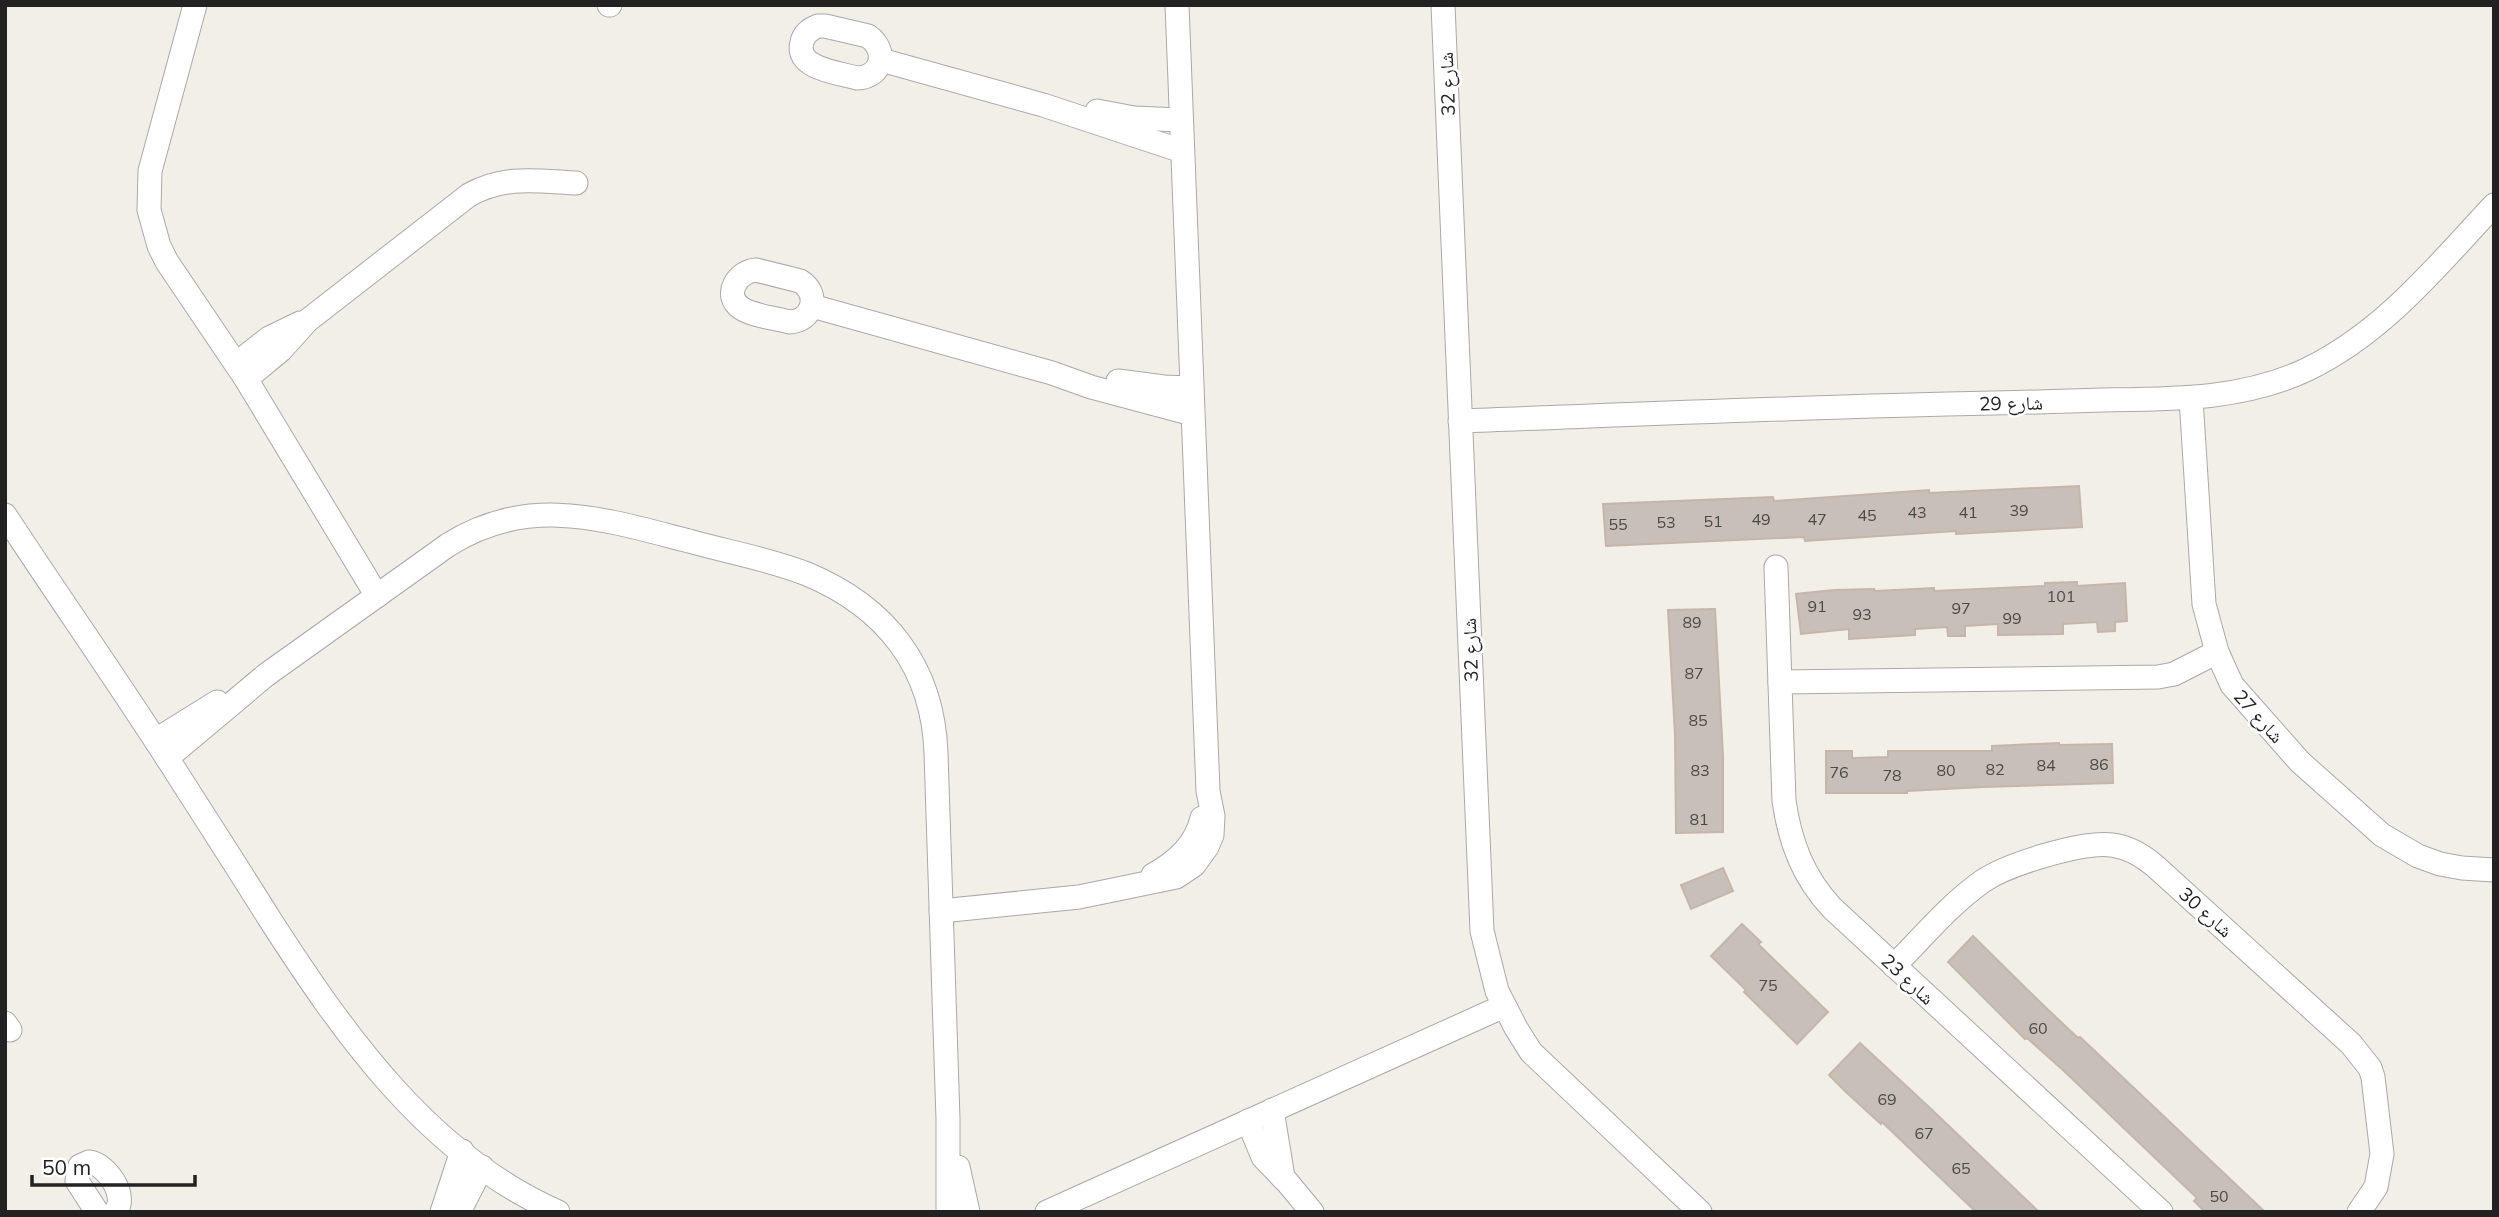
<svg xmlns="http://www.w3.org/2000/svg" width="2499" height="1217" viewBox="0 0 2499 1217" font-family="Mulish,'Noto Naskh Arabic',sans-serif">
  <style>
    .building { fill: #c7bfb8; stroke: #c4b6ab; stroke-width: 2 }
    .lines { fill: none; stroke-linecap: round; stroke-linejoin: round }
    .minor-casing { stroke: #a9a9a9; stroke-width: 25 }
    .minor { stroke: #fff; stroke-width: 23 }
    .labels { text-anchor: middle; stroke-width: 5; stroke-linejoin: round; paint-order: stroke }
    .number-label { font-size: 16px; fill: #4b4948 }
    .street-label { font-size: 19px; fill: #222; stroke: #fff }
  </style>
  <rect width="100%" height="100%" fill="#f2efe9"/>
  <g class="building">
    <path d="M2079,486L2082,527L1956,534V531L1805,541L1804,537L1606,546L1603,504L1773,497L1774,501L1929,490V493Z"/>
    <path d="M2077,582V586L2125,583L2127,621L2115,622V631L2098,632L2097,622L2063,624V634L1998,635V624L1965,626V636H1948L1947,627L1915,629V635L1849,639V629L1801,634L1796,594L1834,590L1874,589L1875,591L1934,588V591L2045,586V583Z"/>
    <path d="M1715,609L1723,756V832L1676,833L1675,734L1668,610Z"/>
    <path d="M2059,743V745L2112,744L2113,783L1983,787L1907,791V793H1826V751H1852V758L1888,757V751H1992V746Z"/>
    <path d="M1723,868L1733,891L1691,909L1681,885Z"/>
    <path d="M1742,924L1761,942L1758,944L1828,1012L1797,1044L1744,992L1746,990L1711,956Z"/>
    <path d="M1973,936L2042,1004L2078,1038L2080,1037L2265,1212H2205L2194,1201L2197,1198L2064,1071L2027,1038L2025,1039L1948,962Z"/>
    <path d="M1860,1043L1930,1108L2039,1212H1976L1882,1122L1881,1124L1847,1093L1829,1075Z"/>
  </g>
  <g class="lines">
    <g class="minor-casing">
      <g id="minor">
        <path d="M195,5L150,171L149,210L159,246L167,262L246,379L377,596"/>
        <path d="M609,5H610"/>
        <path d="M1443,5L1482,931L1497,991L1516,1028L1531,1052L1700,1212"/>
        <path d="M818,26H825L868,36C888,50 883,77 857,78C840,73 794,69 802,42C804,34 810,29 818,26Z"/>
        <path d="M881,60L1043,105L1182,151"/>
        <path d="M1097,111L1134,118L1181,120"/>
        <path d="M756,270L800,281C821,294 813,321 789,322C775,318 753,316 741,308C722,295 738,271 756,270Z"/>
        <path d="M812,306L1052,373L1091,387L1192,414"/>
        <path d="M236,364L269,338L300,323"/>
        <path d="M246,379L281,350L307,321L469,195C505,175 537,181 576,183"/>
        <path d="M1118,381L1164,387L1191,388"/>
        <path d="M2191,398L2204,604L2217,652L2232,685L2300,762L2382,835L2418,856L2440,864L2462,868L2494,870"/>
        <path d="M1460,421C1622,415 1785,408 1947,404C1999,403 2050,402 2102,400C2172,399 2244,400 2308,369C2384,332 2437,266 2494,205"/>
        <path d="M5,515C62,602 122,687 178,775C208,822 239,870 269,918C343,1033 428,1155 558,1212"/>
        <path d="M1776,567L1784,801C1790,842 1803,877 1832,908L2161,1212"/>
        <path d="M1780,682L2158,677L2174,674L2217,652"/>
        <path d="M156,740L217,702"/>
        <path d="M167,758L266,675L448,545C528,494 603,519 689,541C728,552 769,559 807,574C886,607 933,667 936,753L948,1119V1212"/>
        <path d="M1153,875C1176,862 1196,845 1202,818"/>
        <path d="M941,911L1079,897L1176,877L1194,865L1207,847L1212,835L1213,816L1208,791L1177,5"/>
        <path d="M1894,966C1922,938 1950,904 1983,881C2008,864 2083,841 2112,845C2129,847 2142,855 2155,866L2351,1044L2370,1068L2373,1077L2382,1154L2376,1187L2359,1212"/>
        <path d="M5,1023L10,1030"/>
        <path d="M1272,1110L1283,1177L1312,1212"/>
        <path d="M1248,1121L1263,1157L1284,1179"/>
        <path d="M958,1167L968,1212"/>
        <path d="M97,1212L77,1181L80,1166L89,1162C107,1164 129,1197 115,1212"/>
        <path d="M442,1212L462,1151"/>
        <path d="M459,1212L482,1167"/>
        <path d="M1047,1212L1504,1006"/>
      </g>
    </g>
    <use href="#minor" class="minor"/>
  </g>
  <g class="labels">
    <g class="number-label">
      <text x="2019" y="516">39</text>
      <text x="1917" y="518">43</text>
      <text x="1968" y="518">41</text>
      <text x="1867" y="521">45</text>
      <text x="1761" y="525">49</text>
      <text x="1817" y="525">47</text>
      <text x="1713" y="527">51</text>
      <text x="1666" y="528">53</text>
      <text x="1618" y="530">55</text>
      <text x="2061" y="602">101</text>
      <text x="1817" y="612">91</text>
      <text x="1961" y="614">97</text>
      <text x="1862" y="620">93</text>
      <text x="2012" y="624">99</text>
      <text x="1692" y="628">89</text>
      <text x="1694" y="679">87</text>
      <text x="1698" y="726">85</text>
      <text x="2099" y="770">86</text>
      <text x="2046" y="771">84</text>
      <text x="1995" y="775">82</text>
      <text x="1700" y="776">83</text>
      <text x="1946" y="776">80</text>
      <text x="1839" y="778">76</text>
      <text x="1892" y="781">78</text>
      <text x="1699" y="825">81</text>
      <text x="1768" y="991">75</text>
      <text x="2038" y="1034">60</text>
      <text x="1887" y="1105">69</text>
      <text x="1924" y="1139">67</text>
      <text x="1961" y="1174">65</text>
      <text x="2219" y="1202">50</text>
    </g>
    <g class="street-label">
      <text transform="translate(1447 84) rotate(-92)" y="7">شارع 32</text>
      <text transform="translate(2011 403) rotate(-1)" y="7">شارع 29</text>
      <text transform="translate(1470 650) rotate(-92)" y="7">شارع 32</text>
      <text transform="translate(2259 716) rotate(48)" y="7">شارع 27</text>
      <text transform="translate(2206 912) rotate(42)" y="7">شارع 30</text>
      <text transform="translate(1908 979) rotate(43)" y="7">شارع 23</text>
    </g>
  </g>
  <rect width="2499" height="1217" fill="none" stroke="#222222" stroke-width="14"/>
  <path d="M32 1175v10h163v-10" fill="none" stroke="#222222" stroke-width="3.5"/>
  <text x="42" y="1175" font-size="21" fill="#222222" stroke="#ffffff" stroke-width="5" paint-order="stroke">50 m</text>
</svg>
